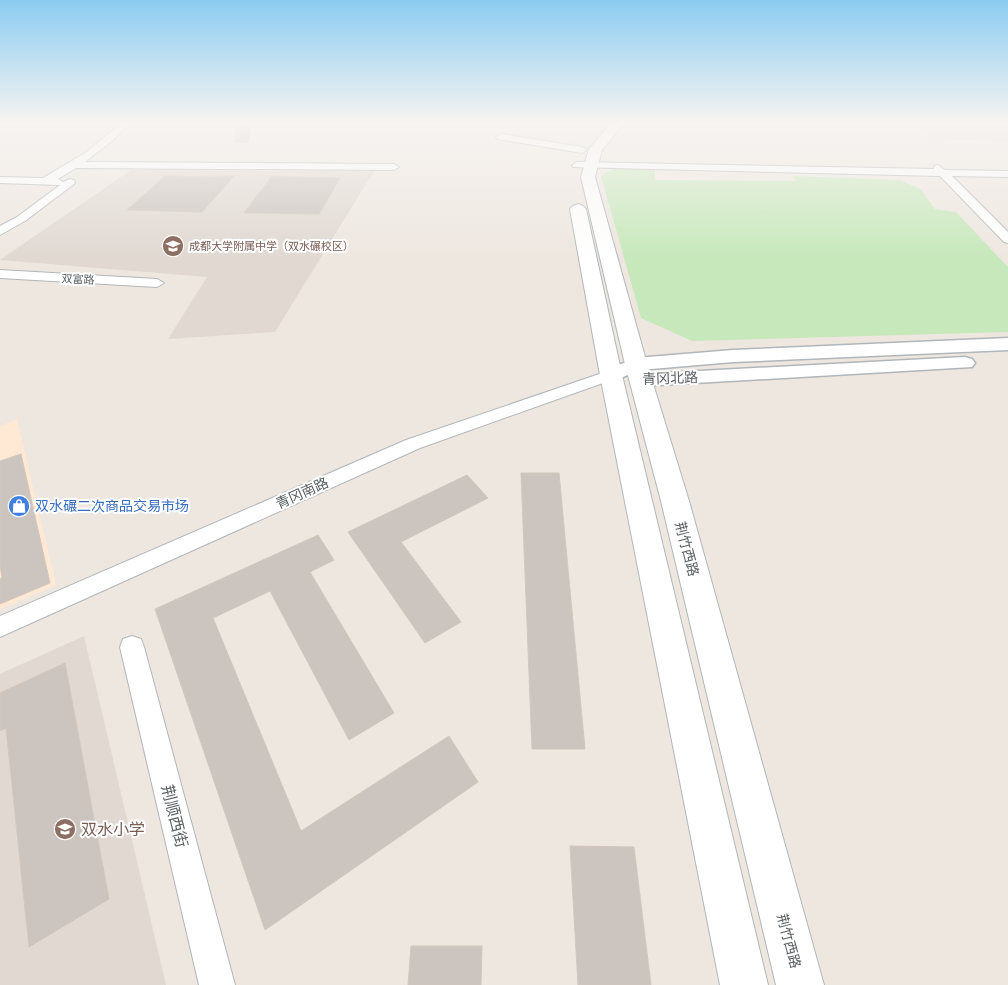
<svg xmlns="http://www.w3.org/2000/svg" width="1008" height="985" viewBox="0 0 1008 985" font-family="Rubik,'Noto Sans SC',sans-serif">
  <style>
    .commercial { fill: #ffe9d4 }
    .industrial { fill: #ded9d5 }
    .education { fill: #e0d8d1 }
    .green { fill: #c6e8ba }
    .building { fill: #cbc4bf; stroke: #d3c7be }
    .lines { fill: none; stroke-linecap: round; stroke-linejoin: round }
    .minor-casing { stroke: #b1b6ba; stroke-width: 2 }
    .tertiary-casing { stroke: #b1b6ba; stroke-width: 3 }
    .secondary-casing { stroke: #b0b7ba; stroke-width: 2 }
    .minor { fill: #fff; fill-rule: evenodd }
    .tertiary { fill: #fff; fill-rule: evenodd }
    .secondary { fill: #fff; fill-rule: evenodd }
    .labels { text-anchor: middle; stroke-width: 4; stroke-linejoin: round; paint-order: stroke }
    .far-education-label { font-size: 11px; fill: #785e54; stroke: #fff; text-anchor: start }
    .far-street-label { font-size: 11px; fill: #596063; stroke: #fff }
    .street-label { font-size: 14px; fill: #596063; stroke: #fff }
    .shop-label { font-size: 14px; fill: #366cbe; stroke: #fff; text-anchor: start }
    .near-street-label { font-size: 16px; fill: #596063; stroke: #fff }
    .near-education-label { font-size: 16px; fill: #785e54; stroke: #fff; text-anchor: start }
  </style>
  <rect width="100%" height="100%" fill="#eee7e0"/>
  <path class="commercial" d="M17,419L56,585L0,609V426Z"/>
  <path class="industrial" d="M917,122H1008V142L931,138Z"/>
  <g class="education">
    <path d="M131,170L374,171L275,332L168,339L207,277L0,260Z"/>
    <path d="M84,636L166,985H0V674Z"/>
  </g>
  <path class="green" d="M614,169H655V180L796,181L793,176L900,180L920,189L935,209L956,212L1008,267V332L692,341L641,318L601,176Z"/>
  <g class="building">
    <path d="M250,125L249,142L235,143L236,126Z"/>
    <path d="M165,176L213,177L234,176L202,212L127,210Z"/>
    <path d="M272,176L290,177L340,178L319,214L244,213Z"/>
    <path d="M21,454L50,583L0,604V579L2,578L0,566V461Z"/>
    <path d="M521,473H559L585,749H532Z"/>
    <path d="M467,475L488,498L401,542L461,622L425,643L348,532Z"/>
    <path d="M318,535L334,560L310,572L394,713L349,740L270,591L213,618L301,831L449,736L478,782L265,930L155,609Z"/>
    <path d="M65,663L109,899L29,947L6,728L0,731V693Z"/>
    <path d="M570,846L634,847L651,985H578Z"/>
    <path d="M411,946H482L481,985H408Z"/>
  </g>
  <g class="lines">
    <g class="minor-casing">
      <g id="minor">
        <path d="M123,122H132L112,141L85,162L394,164L399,167L394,170L76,168L58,179L63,182L70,179L74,180L75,182L74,184L25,221L0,235V226L17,217L60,185L0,183V177L43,178L85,153Z"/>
        <path d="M501,134L582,147L587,150L582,153L498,139L496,137Z"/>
        <path d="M577,162L934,169V166L938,165L945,170L1008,171V177L952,176L1008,232V243L1004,242L940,176L573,167L572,165Z"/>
        <path d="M0,270L157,279L164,283L157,287L0,278Z"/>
        <path d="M611,370L617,372L619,375L617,378L420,448L0,637V616L406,440Z"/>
        <path d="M132,636L141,639L144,647L235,985H199L120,647L123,639Z"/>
      </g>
    </g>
    <g class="tertiary-casing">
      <g id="tertiary">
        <path d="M1008,338V350L733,362L640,370L618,379L611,381L604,379L601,375L604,371L636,358L733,350Z"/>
        <path d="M965,357L972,359L975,363L972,367L643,386L636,384L633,380L636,376L643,374Z"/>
      </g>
    </g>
    <g class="secondary-casing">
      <g id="secondary">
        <path d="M612,122H625L602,150L595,177L647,364L689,501L824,985H776L661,501L625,364L581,177L589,149Z"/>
        <path d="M578,204L583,206L586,209L622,375L768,985H720L600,375L570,209L573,206Z"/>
      </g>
    </g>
    <use href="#minor" class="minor"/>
    <use href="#tertiary" class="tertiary"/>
    <use href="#secondary" class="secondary"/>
  </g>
  <linearGradient id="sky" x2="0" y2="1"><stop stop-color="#8bccf1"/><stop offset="0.47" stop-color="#f7f4f1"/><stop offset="1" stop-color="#f7f4f1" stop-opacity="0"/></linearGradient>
  <rect width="1008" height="260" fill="url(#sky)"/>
  <defs>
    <g id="school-disc" transform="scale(1.125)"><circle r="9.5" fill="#8d6e63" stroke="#fff"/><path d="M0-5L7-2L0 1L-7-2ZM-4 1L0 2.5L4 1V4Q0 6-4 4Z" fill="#fff"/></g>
    <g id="shop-disc" transform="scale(1.125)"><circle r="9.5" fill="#3f7fe0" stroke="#fff"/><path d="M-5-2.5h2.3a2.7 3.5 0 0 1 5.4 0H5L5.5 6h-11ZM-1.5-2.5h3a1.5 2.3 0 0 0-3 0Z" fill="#fff"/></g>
  </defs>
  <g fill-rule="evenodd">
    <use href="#school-disc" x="173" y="246"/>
    <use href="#shop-disc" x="19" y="506"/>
    <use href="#school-disc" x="65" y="829"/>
  </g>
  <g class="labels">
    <g class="far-education-label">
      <text x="189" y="250">成都大学附属中学（双水碾校区）</text>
    </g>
    <g class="far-street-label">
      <text transform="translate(78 279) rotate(3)" y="4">双富路</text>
    </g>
    <g class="street-label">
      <text transform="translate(670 378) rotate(-2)" y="5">青冈北路</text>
      <text transform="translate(302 493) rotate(-24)" y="5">青冈南路</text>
      <text transform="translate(687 549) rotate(75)" y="5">荆竹西路</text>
      <text transform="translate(789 941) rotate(75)" y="5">荆竹西路</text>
    </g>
    <g class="shop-label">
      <text x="35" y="511">双水碾二次商品交易市场</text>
    </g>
    <g class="near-street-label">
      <text transform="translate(175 816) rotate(76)" y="6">荆顺西街</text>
    </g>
    <g class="near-education-label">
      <text x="81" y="835">双水小学</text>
    </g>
  </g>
</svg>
